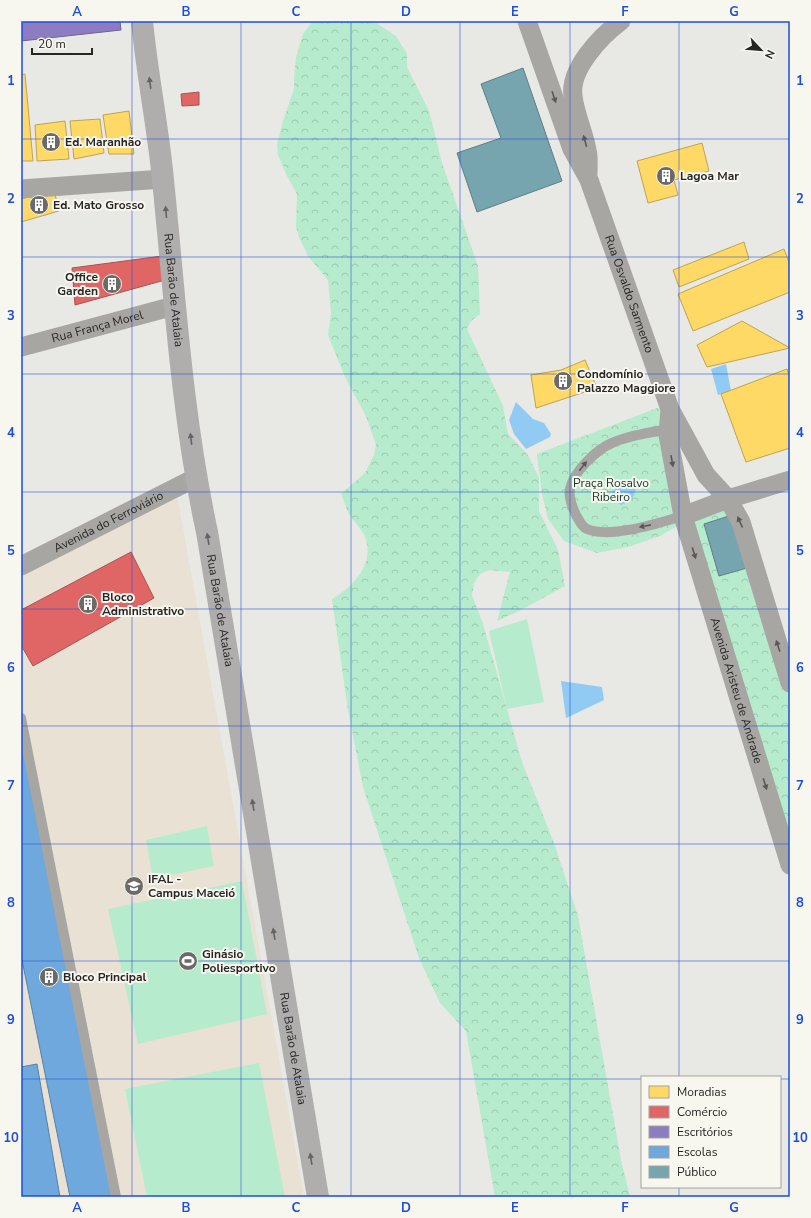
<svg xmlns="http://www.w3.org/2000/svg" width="811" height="1218" viewBox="0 0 811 1218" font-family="'Nunito Sans',sans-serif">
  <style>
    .education { fill: #eae1d5 }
    .forest { fill: url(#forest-crowns) }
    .pitch { fill: #b6ebcd }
    .water { fill: #91cbf3 }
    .homes { fill: #ffd966; stroke: #bea352 }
    .shops { fill: #e06666; stroke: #a85352 }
    .offices { fill: #8e7cc3; stroke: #6f6293 }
    .schools { fill: #6fa8dc; stroke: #5981a5 }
    .public { fill: #76a5af; stroke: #5e7f85 }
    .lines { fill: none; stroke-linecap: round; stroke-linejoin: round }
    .service { stroke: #a7a6a3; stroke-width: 10 }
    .minor { stroke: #a7a6a3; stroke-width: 19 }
    .secondary { stroke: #afaead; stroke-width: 22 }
    .oneway { fill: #646362 }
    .oneway2 { fill: #5a5957 }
    .grid { fill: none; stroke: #1d4ed8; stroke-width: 1; stroke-opacity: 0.55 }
    .labels { text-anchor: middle; stroke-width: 4; stroke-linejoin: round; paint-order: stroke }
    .poi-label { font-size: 12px; font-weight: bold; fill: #272624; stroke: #f7f6ef; text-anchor: start }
    .street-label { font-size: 12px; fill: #272624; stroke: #f7f6ef }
    .park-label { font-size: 12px; fill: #0e3825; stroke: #f7f6ef }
    .neatline { fill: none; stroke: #1d4ed8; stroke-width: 1.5 }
    .grid-label { font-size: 13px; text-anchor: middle; font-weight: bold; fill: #1d4ed8 }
  </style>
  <defs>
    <pattern id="forest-crowns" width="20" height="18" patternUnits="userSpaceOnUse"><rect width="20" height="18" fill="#b6ebcd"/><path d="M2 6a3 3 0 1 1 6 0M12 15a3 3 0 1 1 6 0" fill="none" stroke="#9cc9b0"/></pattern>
  </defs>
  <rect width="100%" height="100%" fill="#e8e8e4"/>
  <path class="education" d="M170,499L178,500L304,1197H21V574Z"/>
  <g class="forest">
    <path d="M313,21H373L396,36L407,54V67L429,111L442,163L478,266L480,314L471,321L467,329L503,406L508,434L528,455L539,478V511L558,550L565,586L521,610L497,621L510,572L489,570L480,574L474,583L472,595L483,624L522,762L554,843L578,916L621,1160L630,1197H495L466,1031L440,1003L419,958L363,787L348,710L332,599C352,588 374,565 366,539C363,530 354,522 349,514C346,508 344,500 341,494L365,473L374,455L376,445L366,416L345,377L328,335L331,313L328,280L308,256L299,237L296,226L297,194L287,176L278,155L277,145L283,121L294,89V78L296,57L303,34Z"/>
    <path d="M660,407L672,494L679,525L660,536L628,547L597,553L564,541L548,519L542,494L537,454Z"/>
    <path d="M741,504L790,670V851L686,521Z"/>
  </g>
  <g class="pitch">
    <path d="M527,619L544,702L507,709L489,631Z"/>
    <path d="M207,826L214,866L153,879L146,840Z"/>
    <path d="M242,881L267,1014L138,1044L108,909Z"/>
    <path d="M259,1063L285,1197H147L125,1089Z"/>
  </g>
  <g class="water">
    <path d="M726,364L731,391L718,395L711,369Z"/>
    <path d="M516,402L533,419L544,423L551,434L550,437L526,449L514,434L509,420Z"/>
    <path d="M622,480H629L637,486L632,500L621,505L614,499L612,492Z"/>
    <path d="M561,681L602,687L604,700L566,718Z"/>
  </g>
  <g class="homes">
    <path d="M25,74L33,161H21V75Z"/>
    <path d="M129,111L134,154H109L103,115Z"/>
    <path d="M100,119L104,153L74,159L70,121Z"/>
    <path d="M65,121L69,159L37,161L35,125Z"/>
    <path d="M702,143L709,171L674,180L678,195L648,203L637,161Z"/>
    <path d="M54,190L59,211L21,222V199Z"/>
    <path d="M744,242L749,259L679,287L673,270Z"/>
    <path d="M784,249L790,265V292L693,331L678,294Z"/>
    <path d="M742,321L790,348L707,367L697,345Z"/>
    <path d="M585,360L597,388L536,408L531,375L561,370Z"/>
    <path d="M787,369L790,378V448L746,462L721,394Z"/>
  </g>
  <g class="shops">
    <path d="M199,92V105L182,106L181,94Z"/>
    <path d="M162,256L165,280L75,305L72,268Z"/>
    <path d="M131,552L154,598L33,666L21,645V610Z"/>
  </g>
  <path class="offices" d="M21,21H120L121,30L21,41Z"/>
  <g class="schools">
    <path d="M21,722L114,1197H70L21,955Z"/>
    <path d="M37,1064L60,1197H21V1067Z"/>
  </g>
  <g class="public">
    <path d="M523,68L562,181L477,212L457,153L501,138L481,84Z"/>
    <path d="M732,515L747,568L719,576L704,524Z"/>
  </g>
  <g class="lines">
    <g class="service">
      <path d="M668,429C650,433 629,435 612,443C597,449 573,472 570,489C568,496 573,509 576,515C579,520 581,526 587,529C610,539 659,523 683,516"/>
      <path d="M21,718L116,1197"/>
    </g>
    <g class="minor">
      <path id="s1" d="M527,21L572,149L589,180L670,409L706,475L728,499L741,522L790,683"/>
      <path d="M588,174C588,166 589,158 587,150C584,132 575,114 573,96C569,69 601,36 621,21"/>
      <path d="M21,189L163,179"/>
      <path id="s2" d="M21,347L174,306"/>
      <path id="s3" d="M670,409L668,435L683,516L790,865"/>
      <path d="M683,516L728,499L790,480"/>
      <path id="s4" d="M21,566L195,478"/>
    </g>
    <path class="secondary" id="s5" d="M142,21C147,74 158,127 163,180C175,298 182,417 207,532L318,1197"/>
  </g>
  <defs><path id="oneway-solid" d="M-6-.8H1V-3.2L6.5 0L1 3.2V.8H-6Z"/></defs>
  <g class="oneway">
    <use href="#oneway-solid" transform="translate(150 83) rotate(-98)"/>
    <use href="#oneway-solid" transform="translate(166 212) rotate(-95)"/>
    <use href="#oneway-solid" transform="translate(191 439) rotate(-97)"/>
    <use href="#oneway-solid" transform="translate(208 539) rotate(-99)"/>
    <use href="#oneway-solid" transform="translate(253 805) rotate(-99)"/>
    <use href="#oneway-solid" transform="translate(274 934) rotate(-99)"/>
    <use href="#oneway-solid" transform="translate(311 1159) rotate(-99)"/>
  </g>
  <g class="oneway2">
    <use href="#oneway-solid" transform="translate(554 97) rotate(71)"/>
    <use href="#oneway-solid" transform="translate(585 141) rotate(-105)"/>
    <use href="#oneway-solid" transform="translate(672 461) rotate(80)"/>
    <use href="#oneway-solid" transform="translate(583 466) rotate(-52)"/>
    <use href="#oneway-solid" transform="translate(740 522) rotate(-114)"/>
    <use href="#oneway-solid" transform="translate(645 526) rotate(169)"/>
    <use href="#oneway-solid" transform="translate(694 553) rotate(73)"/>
    <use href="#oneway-solid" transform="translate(778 646) rotate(-108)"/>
    <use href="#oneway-solid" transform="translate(765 784) rotate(73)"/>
  </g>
  <path class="grid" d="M132,21V1197M241,21V1197M351,21V1197M460,21V1197M570,21V1197M679,21V1077M21,139H790M21,257H790M21,374H790M21,492H790M21,609H790M21,726H790M21,844H790M21,961H790M21,1079H642M780,1079H790M679,1187V1197"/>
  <defs>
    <g id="building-disc" transform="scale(1)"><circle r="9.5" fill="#6b6a67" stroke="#f7f6ef"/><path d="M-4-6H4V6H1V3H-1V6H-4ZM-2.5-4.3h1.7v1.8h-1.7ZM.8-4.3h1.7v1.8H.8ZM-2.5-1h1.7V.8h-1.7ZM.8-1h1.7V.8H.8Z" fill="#fff"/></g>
    <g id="university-disc" transform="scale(1)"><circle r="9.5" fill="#6b6a67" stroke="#f7f6ef"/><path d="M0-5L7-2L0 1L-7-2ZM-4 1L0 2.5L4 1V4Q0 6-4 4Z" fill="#fff"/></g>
    <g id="stadium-disc" transform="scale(1)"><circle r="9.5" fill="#6b6a67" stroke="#f7f6ef"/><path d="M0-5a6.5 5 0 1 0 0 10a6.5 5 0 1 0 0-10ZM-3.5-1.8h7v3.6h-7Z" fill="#fff"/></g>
  </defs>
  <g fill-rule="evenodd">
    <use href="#building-disc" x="51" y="142"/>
    <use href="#building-disc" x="666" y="176"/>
    <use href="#building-disc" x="39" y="205"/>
    <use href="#building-disc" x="112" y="284"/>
    <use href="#building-disc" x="563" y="381"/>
    <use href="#building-disc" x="88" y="604"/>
    <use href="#university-disc" x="134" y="886"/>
    <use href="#stadium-disc" x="188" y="961"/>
    <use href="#building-disc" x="49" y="977"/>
  </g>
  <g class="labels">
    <g class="poi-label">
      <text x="65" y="146">Ed. Maranhão</text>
      <text x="680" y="180">Lagoa Mar</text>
      <text x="53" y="209">Ed. Mato Grosso</text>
      <text x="98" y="281" text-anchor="end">Office<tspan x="98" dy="14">Garden</tspan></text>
      <text x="577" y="378">Condomínio<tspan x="577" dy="14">Palazzo Maggiore</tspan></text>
      <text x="102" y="601">Bloco<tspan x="102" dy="14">Administrativo</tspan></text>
      <text x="148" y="883">IFAL -<tspan x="148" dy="14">Campus Maceió</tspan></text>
      <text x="202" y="958">Ginásio<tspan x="202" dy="14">Poliesportivo</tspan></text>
      <text x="63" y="981">Bloco Principal</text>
    </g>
    <g class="street-label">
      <text dy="4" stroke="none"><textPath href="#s5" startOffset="271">Rua Barão de Atalaia</textPath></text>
      <text dy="4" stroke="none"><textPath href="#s1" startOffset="292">Rua Osvaldo Sarmento</textPath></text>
      <text dy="4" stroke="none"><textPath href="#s2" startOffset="79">Rua França Morel</textPath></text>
      <text dy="4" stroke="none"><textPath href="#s4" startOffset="98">Avenida do Ferroviário</textPath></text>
      <text dy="4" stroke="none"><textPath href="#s5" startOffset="595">Rua Barão de Atalaia</textPath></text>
      <text dy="4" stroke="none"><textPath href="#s3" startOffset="291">Avenida Aristeu de Andrade</textPath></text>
      <text dy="4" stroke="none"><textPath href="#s5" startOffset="1039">Rua Barão de Atalaia</textPath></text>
    </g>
    <g class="park-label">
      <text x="611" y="487">Praça Rosalvo<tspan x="611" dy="14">Ribeiro</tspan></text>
    </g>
  </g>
  <rect width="811" height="1218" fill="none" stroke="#f7f6ef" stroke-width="44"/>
  <rect x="641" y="1076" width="140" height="112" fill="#f7f6ef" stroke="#a4a39e"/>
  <rect x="649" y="1086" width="20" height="12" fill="#ffd966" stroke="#a4a39e"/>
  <text x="677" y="1096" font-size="12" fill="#272624">Moradias</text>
  <rect x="649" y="1106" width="20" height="12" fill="#e06666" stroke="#a4a39e"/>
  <text x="677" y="1116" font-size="12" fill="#272624">Comércio</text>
  <rect x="649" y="1126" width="20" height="12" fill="#8e7cc3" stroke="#a4a39e"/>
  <text x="677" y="1136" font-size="12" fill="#272624">Escritórios</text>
  <rect x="649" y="1146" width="20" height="12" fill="#6fa8dc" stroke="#a4a39e"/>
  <text x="677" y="1156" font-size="12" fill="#272624">Escolas</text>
  <rect x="649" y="1166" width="20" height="12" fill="#76a5af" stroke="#a4a39e"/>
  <text x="677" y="1176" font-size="12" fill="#272624">Público</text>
  <g transform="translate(761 50) rotate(116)" stroke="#f7f6ef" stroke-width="3" paint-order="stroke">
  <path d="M0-3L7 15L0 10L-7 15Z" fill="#272624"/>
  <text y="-6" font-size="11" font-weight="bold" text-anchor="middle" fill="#272624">N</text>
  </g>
  <path d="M32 48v6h60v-6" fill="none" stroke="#272624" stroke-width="2"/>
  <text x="38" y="48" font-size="12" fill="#272624" stroke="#f7f6ef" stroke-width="3" paint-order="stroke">20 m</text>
  <rect x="22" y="22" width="767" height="1174" class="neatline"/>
  <g class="grid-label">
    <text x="77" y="16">A</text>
    <text x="186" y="16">B</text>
    <text x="296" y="16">C</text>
    <text x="406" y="16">D</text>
    <text x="515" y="16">E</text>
    <text x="625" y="16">F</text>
    <text x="734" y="16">G</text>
    <text x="11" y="85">1</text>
    <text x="800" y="85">1</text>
    <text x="11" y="203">2</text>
    <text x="800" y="203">2</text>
    <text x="11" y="320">3</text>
    <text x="800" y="320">3</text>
    <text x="11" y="437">4</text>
    <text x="800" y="437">4</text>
    <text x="11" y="555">5</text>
    <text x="800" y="555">5</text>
    <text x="11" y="672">6</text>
    <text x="800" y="672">6</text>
    <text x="11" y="790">7</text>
    <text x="800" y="790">7</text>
    <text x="11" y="907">8</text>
    <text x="800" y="907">8</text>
    <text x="11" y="1024">9</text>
    <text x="800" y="1024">9</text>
    <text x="11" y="1142">10</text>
    <text x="800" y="1142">10</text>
    <text x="77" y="1212">A</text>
    <text x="186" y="1212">B</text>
    <text x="296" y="1212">C</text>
    <text x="406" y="1212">D</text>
    <text x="515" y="1212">E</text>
    <text x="625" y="1212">F</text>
    <text x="734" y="1212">G</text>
  </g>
</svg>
